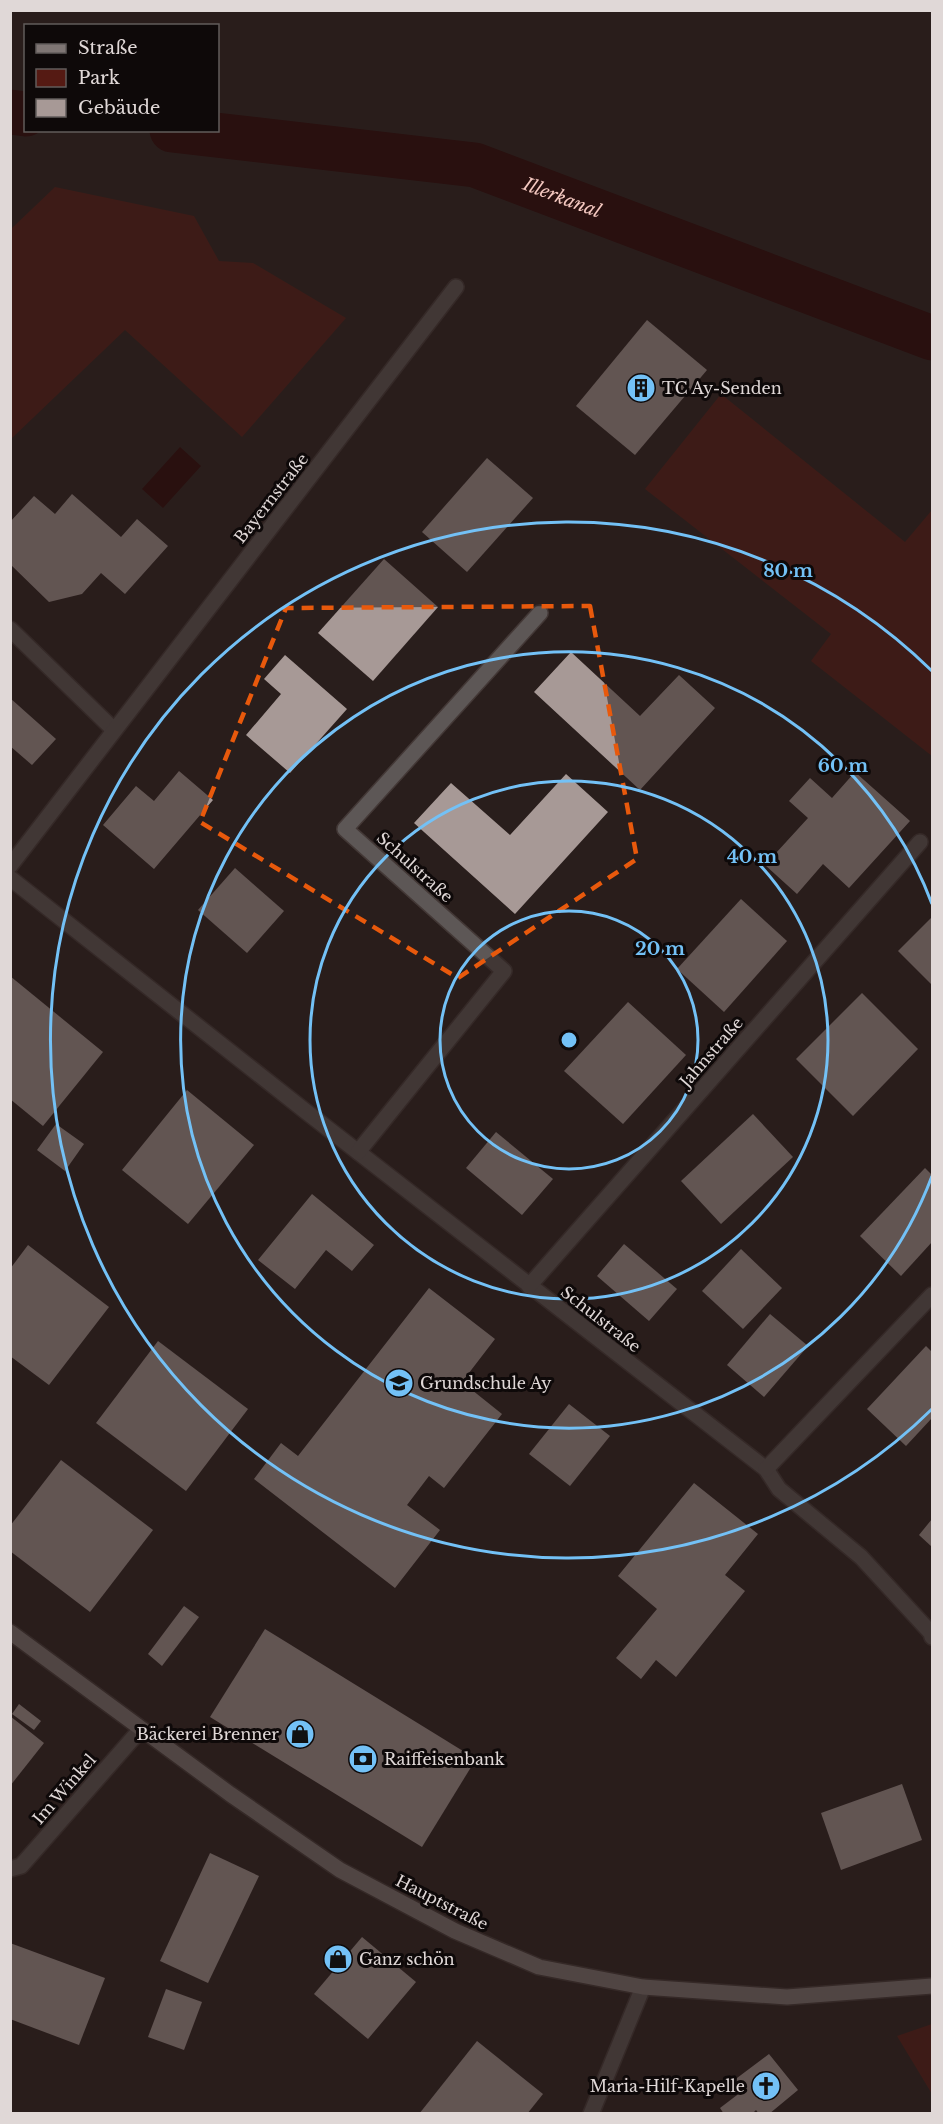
<svg xmlns="http://www.w3.org/2000/svg" width="943" height="2124" viewBox="0 0 943 2124" font-family="'Libre Baskerville',serif">
  <style>
    .green { fill: #551a13 }
    .water { fill: #280000 }
    .lines { fill: none; stroke-linecap: round; stroke-linejoin: round }
    .canal { stroke: #280000; stroke-width: 45 }
    .building { fill: #a79996 }
    .minor-casing { stroke: #433836; stroke-width: 18 }
    .secondary-casing { stroke: #433836; stroke-width: 18 }
    .minor { stroke: #5d5756; stroke-width: 15 }
    .secondary { stroke: #7f7674; stroke-width: 15 }
    .marked { fill: none; stroke: #e8590c; stroke-width: 4.5; stroke-dasharray: 12 8; stroke-linejoin: round }
    .ring { fill: none; stroke: #73c1f6; stroke-width: 3 }
    .labels { text-anchor: middle; stroke-width: 6; stroke-linejoin: round; paint-order: stroke }
    .poi-label { font-size: 16px; fill: #e0d8d7; stroke: #0e0909; text-anchor: start }
    .street-label { font-size: 16px; fill: #e0d8d7; stroke: #0e0909 }
    .water-label { font-size: 18px; font-style: italic; fill: #f4c8c0; stroke: #0e0909 }
    .centre { fill: #73c1f6; stroke: #0e0909; stroke-width: 3 }
    .ring-label { font-size: 18px; text-anchor: middle; font-weight: bold; fill: #73c1f6; stroke: #0e0909; stroke-width: 6; stroke-linejoin: round; paint-order: stroke }
  </style>
  <rect width="100%" height="100%" fill="#291e1c"/>
  <g class="green">
    <path d="M55,187L194,216L219,261L253,263L346,318L242,437L125,330L11,439V229Z"/>
    <path d="M721,394L905,542L932,510V756L811,661L831,634L645,489Z"/>
    <path d="M932,2024V2094L897,2036Z"/>
  </g>
  <path class="water" d="M180,447L201,466L163,508L142,489Z"/>
  <g class="lines">
    <g class="canal">
      <path d="M10,112L26,114"/>
      <path id="s1" d="M172,130L475,165L932,338"/>
    </g>
  </g>
  <g class="building">
    <path d="M647,320L707,370L635,455L576,406Z"/>
    <path d="M487,458L533,498L467,572L422,532Z"/>
    <path d="M72,494L121,537L137,519L168,546L125,594L101,573L82,594L49,602L10,564V522L34,496L55,514Z"/>
    <path d="M384,559L438,607L373,681L318,633Z"/>
    <path d="M571,652L640,716L679,675L715,708L640,790L534,692Z"/>
    <path d="M285,655L347,709L290,773L246,735L281,694L264,679Z"/>
    <path d="M10,698L56,739L32,765L10,746Z"/>
    <path d="M179,771L213,800L154,869L103,825L136,786L154,801Z"/>
    <path d="M855,772L910,821L849,888L823,864L797,894L765,865L808,818L789,801L810,778L832,798Z"/>
    <path d="M566,774L608,812L515,914L414,823L451,783L510,835Z"/>
    <path d="M235,868L284,911L247,953L198,910Z"/>
    <path d="M741,899L787,941L724,1012L677,969Z"/>
    <path d="M932,917V985L898,951Z"/>
    <path d="M10,976L103,1052L43,1126L10,1099Z"/>
    <path d="M862,993L918,1049L853,1116L796,1059Z"/>
    <path d="M628,1002L686,1055L623,1124L564,1071Z"/>
    <path d="M187,1090L254,1145L188,1224L122,1170Z"/>
    <path d="M753,1114L793,1157L721,1224L681,1181Z"/>
    <path d="M56,1124L84,1144L65,1171L37,1150Z"/>
    <path d="M496,1132L553,1179L522,1215L466,1168Z"/>
    <path d="M925,1168L932,1175V1242L901,1276L860,1236Z"/>
    <path d="M312,1194L374,1245L352,1271L326,1250L295,1289L258,1260Z"/>
    <path d="M624,1244L677,1289L649,1321L597,1276Z"/>
    <path d="M28,1245L109,1307L49,1385L10,1356V1269Z"/>
    <path d="M741,1249L782,1288L743,1329L702,1291Z"/>
    <path d="M429,1288L495,1339L462,1382L502,1414L444,1488L429,1476L407,1505L440,1530L395,1588L254,1479L281,1443L298,1456Z"/>
    <path d="M770,1314L808,1346L764,1397L727,1365Z"/>
    <path d="M158,1341L248,1409L186,1491L96,1423Z"/>
    <path d="M926,1346L932,1352V1418L906,1446L867,1409Z"/>
    <path d="M569,1404L610,1436L570,1486L529,1454Z"/>
    <path d="M61,1460L153,1530L90,1612L10,1551V1526Z"/>
    <path d="M694,1483L758,1534L725,1575L745,1591L676,1677L656,1660L641,1679L616,1658L657,1609L618,1576Z"/>
    <path d="M932,1519V1547L919,1535Z"/>
    <path d="M184,1606L199,1617L162,1666L148,1654Z"/>
    <path d="M265,1629L476,1759L422,1847L210,1717Z"/>
    <path d="M19,1704L41,1721L34,1730L12,1714Z"/>
    <path d="M10,1716L44,1743L10,1786Z"/>
    <path d="M902,1784L922,1840L841,1870L821,1813Z"/>
    <path d="M210,1853L259,1876L208,1983L160,1961Z"/>
    <path d="M362,1937L416,1982L368,2039L314,1994Z"/>
    <path d="M10,1943L105,1978L79,2045L10,2019Z"/>
    <path d="M166,1989L202,2002L184,2050L148,2037Z"/>
    <path d="M477,2041L543,2094L527,2114H419Z"/>
    <path d="M769,2054L798,2090L769,2114H759L756,2110L752,2114H724L720,2108L741,2092L733,2081Z"/>
  </g>
  <g class="lines">
    <g class="minor-casing">
      <g id="minor">
        <path d="M10,629L114,730"/>
        <path d="M10,866L456,287"/>
        <path d="M10,878L304,1110L766,1469L779,1489L861,1557L931,1633L932,1637"/>
        <path d="M358,1152L504,971L345,829L540,613"/>
        <path d="M529,1286L920,842"/>
        <path d="M766,1469L932,1295"/>
        <path d="M10,1869L21,1866L141,1729"/>
        <path d="M591,2114L643,1987"/>
      </g>
    </g>
    <g class="secondary-casing">
      <path id="secondary" d="M10,1632L230,1794L340,1870L455,1931L539,1967L643,1987L787,1997L932,1986"/>
    </g>
    <use href="#minor" class="minor"/>
    <use href="#secondary" class="secondary"/>
  </g>
  <path d="M0 0H943V2124H0ZM590,606L637,859L458,978L200,822L286,608Z" fill="#291e1c" fill-opacity=".55" fill-rule="evenodd"/>
  <path class="marked" d="M590,606L637,859L458,978L200,822L286,608Z"/>
  <g class="ring">
    <circle cx="569" cy="1040" r="129"/>
    <circle cx="569" cy="1040" r="259"/>
    <path d="M932 1176A388 388 0 1 1 932 904"/>
    <path d="M932 1409A518 518 0 1 1 932 671"/>
  </g>
  <defs>
    <g id="building-disc" transform="scale(1.5)"><circle r="9.5" fill="#73c1f6" stroke="#0e0909"/><path d="M-4-6H4V6H1V3H-1V6H-4ZM-2.5-4.3h1.7v1.8h-1.7ZM.8-4.3h1.7v1.8H.8ZM-2.5-1h1.7V.8h-1.7ZM.8-1h1.7V.8H.8Z" fill="#111"/></g>
    <g id="school-disc" transform="scale(1.5)"><circle r="9.5" fill="#73c1f6" stroke="#0e0909"/><path d="M0-5L7-2L0 1L-7-2ZM-4 1L0 2.5L4 1V4Q0 6-4 4Z" fill="#111"/></g>
    <g id="shop-disc" transform="scale(1.5)"><circle r="9.5" fill="#73c1f6" stroke="#0e0909"/><path d="M-5-2.5h2.3a2.7 3.5 0 0 1 5.4 0H5L5.5 6h-11ZM-1.5-2.5h3a1.5 2.3 0 0 0-3 0Z" fill="#111"/></g>
    <g id="bank-disc" transform="scale(1.5)"><circle r="9.5" fill="#73c1f6" stroke="#0e0909"/><path d="M-6-4H6V4H-6ZM0-2.3a2.3 2.3 0 1 0 0 4.6a2.3 2.3 0 1 0 0-4.6Z" fill="#111"/></g>
    <g id="church-disc" transform="scale(1.5)"><circle r="9.5" fill="#73c1f6" stroke="#0e0909"/><path d="M-1.2-6h2.4v3.5h3.3v2.4h-3.3V6h-2.4V-.1h-3.3v-2.4h3.3Z" fill="#111"/></g>
  </defs>
  <g fill-rule="evenodd">
    <use href="#building-disc" x="641" y="388"/>
    <use href="#school-disc" x="399" y="1383"/>
    <use href="#shop-disc" x="300" y="1734"/>
    <use href="#bank-disc" x="363" y="1759"/>
    <use href="#shop-disc" x="338" y="1959"/>
    <use href="#church-disc" x="766" y="2086"/>
  </g>
  <g class="labels">
    <g class="poi-label">
      <text x="662" y="394">TC Ay-Senden</text>
      <text x="420" y="1389">Grundschule Ay</text>
      <text x="279" y="1740" text-anchor="end">Bäckerei Brenner</text>
      <text x="384" y="1765">Raiffeisenbank</text>
      <text x="359" y="1965">Ganz schön</text>
      <text x="745" y="2092" text-anchor="end">Maria-Hilf-Kapelle</text>
    </g>
    <g class="street-label">
      <text transform="translate(271 498) rotate(-52)" y="6">Bayernstraße</text>
      <text transform="translate(415 867) rotate(42)" y="6">Schulstraße</text>
      <text transform="translate(711 1052) rotate(-49)" y="6">Jahnstraße</text>
      <text transform="translate(601 1319) rotate(38)" y="6">Schulstraße</text>
      <text transform="translate(64 1789) rotate(-49)" y="6">Im Winkel</text>
      <text transform="translate(442 1902) rotate(27)" y="6">Hauptstraße</text>
    </g>
    <g class="water-label">
      <text dy="6" stroke="none"><textPath href="#s1" startOffset="398">Illerkanal</textPath></text>
    </g>
  </g>
  <circle cx="569" cy="1040" r="9" class="centre"/>
  <g class="ring-label">
    <text x="788" y="577">80 m</text>
    <text x="843" y="772">60 m</text>
    <text x="752" y="863">40 m</text>
    <text x="660" y="955">20 m</text>
  </g>
  <rect width="943" height="2124" fill="none" stroke="#e0d8d7" stroke-width="24"/>
  <rect x="24" y="24" width="195" height="108" fill="#0e0909" stroke="#625c5b" stroke-width="1.5"/>
  <rect x="36" y="44" width="30" height="9" fill="#7f7674" stroke="#625c5b" stroke-width="1.5"/>
  <text x="78" y="54" font-size="18" fill="#e0d8d7">Straße</text>
  <rect x="36" y="69" width="30" height="18" fill="#551a13" stroke="#625c5b" stroke-width="1.5"/>
  <text x="78" y="84" font-size="18" fill="#e0d8d7">Park</text>
  <rect x="36" y="99" width="30" height="18" fill="#a79996" stroke="#625c5b" stroke-width="1.5"/>
  <text x="78" y="114" font-size="18" fill="#e0d8d7">Gebäude</text>
</svg>
